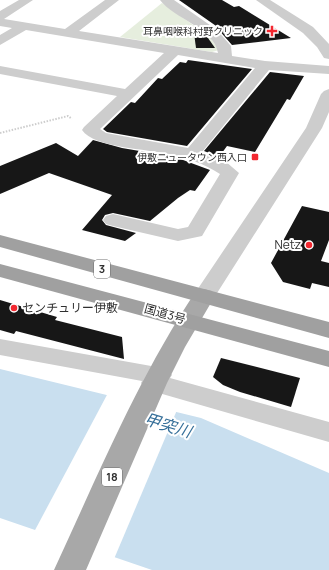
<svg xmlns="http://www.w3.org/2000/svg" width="329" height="570" viewBox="0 0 329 570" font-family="Manrope,'Noto Sans JP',sans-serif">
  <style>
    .green { fill: #e6eede }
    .water { fill: #c9dfef }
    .pier { fill: #fff }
    .building { fill: #171717 }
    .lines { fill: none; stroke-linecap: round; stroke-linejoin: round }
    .path { stroke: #cdcdcd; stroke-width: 2; stroke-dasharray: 1.5 1.5; stroke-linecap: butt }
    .minor { fill: #cdcdcd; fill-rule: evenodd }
    .tertiary { fill: #cdcdcd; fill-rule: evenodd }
    .primary { fill: #a8a8a8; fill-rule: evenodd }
    .trunk { fill: #a0a0a0; fill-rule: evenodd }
    .poi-dot { fill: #f22830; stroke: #fff; stroke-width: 1.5 }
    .labels { text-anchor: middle; stroke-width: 4; stroke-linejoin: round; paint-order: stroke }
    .far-poi-label { font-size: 10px; fill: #303030; stroke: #fff; text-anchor: end }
    .shield { fill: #fff; stroke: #6e6e6e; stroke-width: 1 }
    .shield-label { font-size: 11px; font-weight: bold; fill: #303030 }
    .poi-label { font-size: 12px; fill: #303030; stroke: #fff; text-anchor: end }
    .street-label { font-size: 12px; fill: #303030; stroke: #fff }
    .near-water-label { font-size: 16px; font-style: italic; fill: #37709a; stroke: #fff }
  </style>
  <rect width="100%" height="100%" fill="#fff"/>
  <path class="green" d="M162,3L210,37L219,50L212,52L120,37Z"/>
  <path class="water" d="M0,369L201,418L329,473V570H152L0,518Z"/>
  <path class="pier" d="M108,393L177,410L114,559L34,532Z"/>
  <g class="building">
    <path d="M179,0H222L234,7L239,6L291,38L232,45L217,28H219Z"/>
    <path d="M201,32L208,38L215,48H196L194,33Z"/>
    <path d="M188,60L252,69L187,146L107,132L103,129L131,102L135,103L158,78L162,79L180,62L186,63Z"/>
    <path d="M270,72L304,76L290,100L287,99L255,152L227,146L219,157L204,151Z"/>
    <path d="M93,140L122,148L175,157L210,170L195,191L190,190L178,198L150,221L113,213L105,215L102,220L106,225L136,233L125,241L82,230L112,195L49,173L0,194V166L56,143L78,156Z"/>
    <path d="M302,206L329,212V240L321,261L329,263V287L312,283L310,289L283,282L271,263Z"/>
    <path d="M0,300L57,317L55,320L122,337L124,359L16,331L14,334L0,330Z"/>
    <path d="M221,358L300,378L291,407L240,392L223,385L213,377Z"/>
  </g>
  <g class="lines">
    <path class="path" d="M0,133L68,116L72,119"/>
    <g class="minor">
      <path d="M19,0H33L4,19L65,29L105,0H119L79,31L218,53C215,29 173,18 160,0H174L217,30L231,46L232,56L265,61L329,66V74L269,70L202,152L225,161L239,173L202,236L178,241L113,226L106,224L103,220L106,216L113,214L178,229L188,227L220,174C205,164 187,158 169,154C148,149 94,148 82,130L84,127L117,96L0,74V66L125,89L164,53L26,30L0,45V35L12,28L0,26V11ZM178,55L255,68L188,148L106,133L100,129Z"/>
      <path d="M0,339L168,369L172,375L170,378L329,422V442L145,389L141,383L142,381L0,355Z"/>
    </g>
    <g class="tertiary">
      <path d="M256,0H270L294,15L313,27L329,44V59L324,58L317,47L303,33Z"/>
      <path d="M329,89V112L322,128L212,301L204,303L196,301L193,296L306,128L321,94L324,91Z"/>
    </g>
    <path class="primary" d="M204,289L212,291L215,296L185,347L167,383L86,570H54C98,475 138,378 196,291Z"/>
    <g class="trunk">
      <path d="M0,235L329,322V338L0,247Z"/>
      <path d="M0,264L329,351V367L0,277Z"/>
    </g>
  </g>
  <g class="poi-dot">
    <path d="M270 25h4v4h4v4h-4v4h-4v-4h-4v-4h4z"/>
    <rect x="251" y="153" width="8" height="8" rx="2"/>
    <circle cx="309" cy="245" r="4"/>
    <circle cx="14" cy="308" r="4"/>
  </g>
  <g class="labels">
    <g class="far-poi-label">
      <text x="263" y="35">耳鼻咽喉科村野クリニック</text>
      <text x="247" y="161">伊敷ニュータウン西入口</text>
    </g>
    <g class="shield">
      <rect x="94" y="260" width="16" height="18" rx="3"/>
      <rect x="102" y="468" width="20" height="18" rx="3"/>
    </g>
    <g class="shield-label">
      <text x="102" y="273">3</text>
      <text x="112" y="481">18</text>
    </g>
    <g class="poi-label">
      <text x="301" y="249">Netz</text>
      <text x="22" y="312" text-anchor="start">センチュリー伊敷</text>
    </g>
    <g class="street-label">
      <text transform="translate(165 314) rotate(16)" y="4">国道3号</text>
    </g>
    <g class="near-water-label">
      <text transform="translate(168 425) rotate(17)" y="6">甲突川</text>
    </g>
  </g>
</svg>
